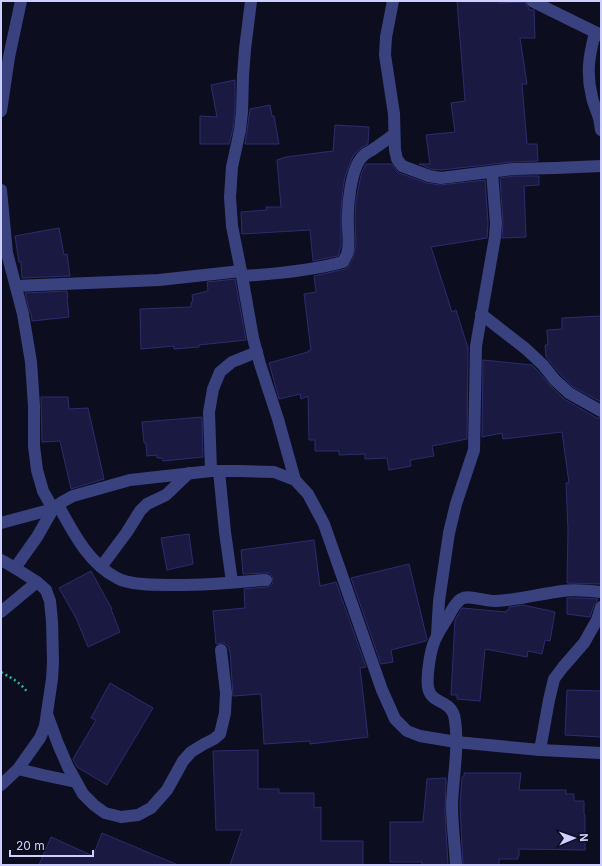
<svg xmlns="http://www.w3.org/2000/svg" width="602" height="866" viewBox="0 0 602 866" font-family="Inter,sans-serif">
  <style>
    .building { fill: #1a1941; stroke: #2d2c6d }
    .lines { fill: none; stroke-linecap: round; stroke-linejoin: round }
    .path { stroke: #2fb092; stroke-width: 2.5; stroke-dasharray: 2 3; stroke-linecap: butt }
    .minor { stroke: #39427f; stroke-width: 12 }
  </style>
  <rect width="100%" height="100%" fill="#0d0d20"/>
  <g class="building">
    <path d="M457,1H499V3L525,2L526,5L529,8V10H534L535,38H520L527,84H522L527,144H537L538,161L512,162L441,170L431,169L419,164H430L426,135L455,132L451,103L465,101Z"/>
    <path d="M235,80V111L233,129L229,144H200V116L217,117L211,85Z"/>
    <path d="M270,105L272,116H274L279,144H245L247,131L250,109Z"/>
    <path d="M335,125L369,127L368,144L360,149L353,156L349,166L345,177L343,188L341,209V247L338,256L313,261L310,230L242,234L241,212L267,210L266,207H281L277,160L286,157L333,151Z"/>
    <path d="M366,164H392L396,170L399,173L427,183L440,185L485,180L488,223L487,238L431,247L452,312L456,310L468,348L467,439L432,446L434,456L410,460L411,466L389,470L387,458L365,459V454L339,455V451H315V440H309L308,396L301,399L300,394L279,399L269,363L308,352V351L311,350L304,294L316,292L314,276L345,269L348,267L353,258L356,244L355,219L356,200L360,180L362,172Z"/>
    <path d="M514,176H539V185L524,186L526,237L502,238L503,222L500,178Z"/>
    <path d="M59,228L64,255L67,254L70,276L22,278L21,262H19L15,236Z"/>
    <path d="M235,279L246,340L199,345V347L174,349V346L141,349L140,309L191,307V302H193L192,295L208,291L207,282Z"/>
    <path d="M67,291L68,297H67L69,317L32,321L31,313H30L25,293Z"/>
    <path d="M601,316V402L573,387L561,375L546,357L545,345H548L547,330L562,329V318Z"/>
    <path d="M483,360L532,365L537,370L550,385L564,399L597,418H601V576L600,584L567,583L568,530L566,483H569L562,432L503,439L502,433L482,437Z"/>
    <path d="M41,397H68L69,409L88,408L104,479L71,489L60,441L42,442Z"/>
    <path d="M202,417L203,457L163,461L162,458H157V455L147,456L146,443H144L142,422Z"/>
    <path d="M189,534L193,564L167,570L161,538Z"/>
    <path d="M314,540L320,586L336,582L366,667L360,668L368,737L310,744V741L264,744L261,694L233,696L230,651H229V647L224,643H221L216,644L213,611L245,608L244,589L267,587L270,586L273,583V580L272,576L269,573H266L243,574L241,550Z"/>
    <path d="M409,564L427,639L426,641L391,650L393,662L381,664L351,578Z"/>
    <path d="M91,571L112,609H111L120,632L88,647L76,618L59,588Z"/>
    <path d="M567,598H581L598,599L594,605L590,617L567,614Z"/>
    <path d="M523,605L555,612L550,641L545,640L542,654L528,651L527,657L485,649L480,701L457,699V695H451L455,620L462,608L506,612L507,610H509V607Z"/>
    <path d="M110,683L153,708L107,785L77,767L73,759L96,720L91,718Z"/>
    <path d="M567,690L601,691V737L565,735Z"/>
    <path d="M258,750V789H279V793H314V808L321,807V841H363V865H230L242,830H216L213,751Z"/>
    <path d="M464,773H521L519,790H566V794H574V801H584V814L585,815V850L519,849V856H518V859H499V865H463L460,805L462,777H464Z"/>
    <path d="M446,778L445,813L448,865H422V862H390V822H423L427,779Z"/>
    <path d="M102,833L178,865H39L51,837L93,856Z"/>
  </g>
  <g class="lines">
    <path class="path" d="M1,672C13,679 20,682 28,693"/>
    <g class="minor">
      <path d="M251,1L245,49L243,76L242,112L240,130L232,167L230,197L232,226L242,276L253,338L260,364L278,419L295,480"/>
      <path d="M393,1L386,37L385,55L394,114L395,150L397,159L402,166L429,176L441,178L513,169L555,168L601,166"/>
      <path d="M532,1L601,35"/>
      <path d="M595,33C589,56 586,73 592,97C593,103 596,109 598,115C600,120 600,125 601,130"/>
      <path d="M1,111L9,57L21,1"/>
      <path d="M1,190L7,253L23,314L31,362L34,406V446L37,470L43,491L53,509L1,523"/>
      <path d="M242,276C276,274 310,271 343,262C344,259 346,257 347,254C350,246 348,235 348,226C347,209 350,167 364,155C366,153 369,152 372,150C379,145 387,140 394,134"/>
      <path d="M16,286L159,280L241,271"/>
      <path d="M481,314L526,349L543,365L555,380L569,393L601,411"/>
      <path d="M211,471L209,412L213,389L220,372L232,362L257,352"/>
      <path d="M219,471L225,532L232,582"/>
      <path d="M58,505C73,532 88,563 117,578C129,585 154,585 168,585C183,585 197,585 211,584C230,583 248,581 266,580"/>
      <path d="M1,560L15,568L37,582L46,590L50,601L52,621L53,662L52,679L45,726L40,738L18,769L1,785"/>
      <path d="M101,567L127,532L140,511L147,504L166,495L189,473"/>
      <path d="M15,568L37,537L53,509L62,502L73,496L130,480L211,471H240L274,472L295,480L308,494L324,524L382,690L395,719L407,731L420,736L456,742L540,750L601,753"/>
      <path d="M1,612L37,582"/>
      <path d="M437,635L439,601L449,533L456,504L474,450L476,346L495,237L496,223L492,172"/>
      <path d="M47,714L58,744L68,767L83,794L94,805L105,813L121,817L138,815L151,808L167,790L183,761L191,752L204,744L214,739L220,734L225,713L226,693L221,650"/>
      <path d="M540,750L549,700L554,679L563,667L584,643L597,620L601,607"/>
      <path d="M18,769L43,775L76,782"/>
      <path d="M456,865C455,845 452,825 452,805C453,777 459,748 455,720C452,698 431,706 428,687C427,682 428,677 428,672C429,663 430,654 433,645C436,636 442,627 447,619C451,612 454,604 461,599C470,594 485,602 496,601C518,600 540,594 562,591C575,589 588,591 601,592"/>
    </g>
  </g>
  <rect width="602" height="866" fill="none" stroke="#cdd0fe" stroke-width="4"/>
  <g transform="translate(574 838) rotate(88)" stroke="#0d0d20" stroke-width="3" paint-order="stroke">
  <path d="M0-3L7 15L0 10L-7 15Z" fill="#cdd0fe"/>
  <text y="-6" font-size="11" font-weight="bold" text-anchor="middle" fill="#cdd0fe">N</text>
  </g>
  <path d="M10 850v6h83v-6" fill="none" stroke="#cdd0fe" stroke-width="2"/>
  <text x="16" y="850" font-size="12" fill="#cdd0fe" stroke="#0d0d20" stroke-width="3" paint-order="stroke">20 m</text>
</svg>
